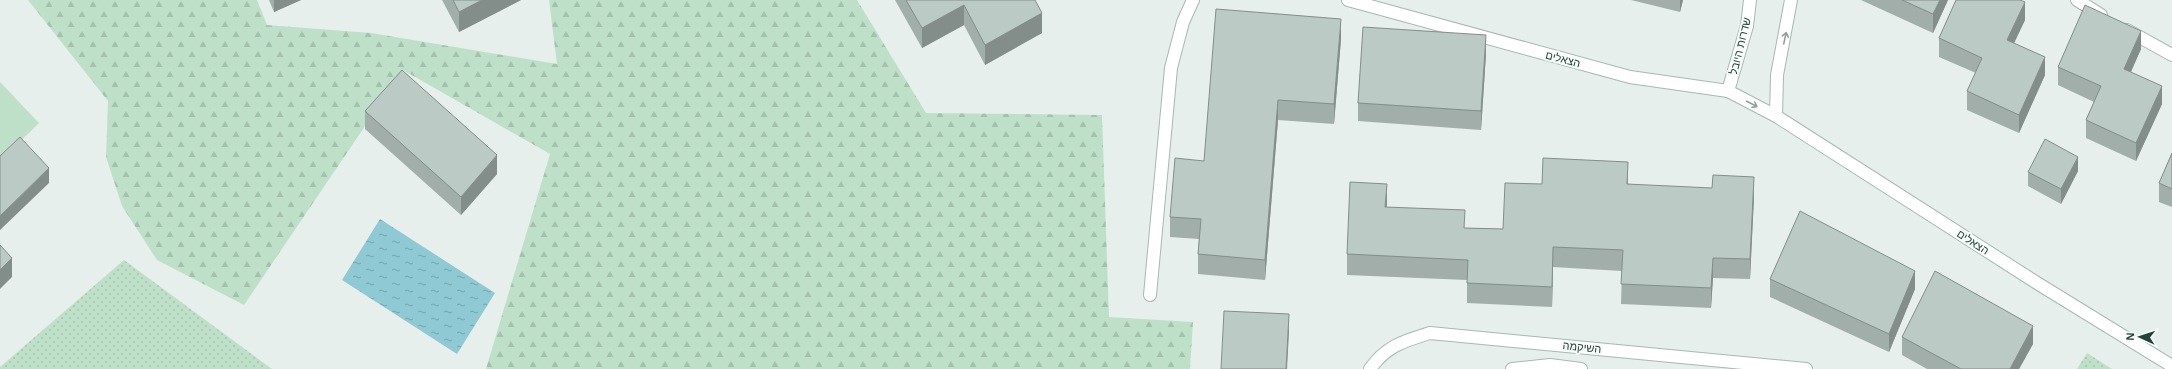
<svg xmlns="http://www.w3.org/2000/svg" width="2172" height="369" viewBox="0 0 2172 369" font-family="Arial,'Noto Sans Hebrew',sans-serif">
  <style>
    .green { fill: url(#green-dots) }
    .forest { fill: url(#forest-firs) }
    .pitch { fill: #bfe0c8 }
    .water { fill: url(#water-ripples) }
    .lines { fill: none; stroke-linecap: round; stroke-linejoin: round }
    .service-casing { stroke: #a8b8b2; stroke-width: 14 }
    .minor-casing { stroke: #a8b8b2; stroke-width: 14 }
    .tertiary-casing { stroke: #a8b8b2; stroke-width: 14 }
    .service { stroke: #fff; stroke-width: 12 }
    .minor { stroke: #fff; stroke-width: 12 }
    .tertiary { stroke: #fff; stroke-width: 12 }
    .wall { fill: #a1aea9 }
    .shaded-wall { fill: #838d89 }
    .building { fill: #bbcac4; stroke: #838d89 }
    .oneway { stroke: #92a09c }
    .labels { text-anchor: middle; stroke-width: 4; stroke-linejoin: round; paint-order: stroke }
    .street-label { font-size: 11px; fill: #24423a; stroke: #f7fbf9 }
  </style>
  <defs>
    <pattern id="green-dots" width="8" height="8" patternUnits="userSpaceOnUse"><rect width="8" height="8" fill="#bfe0c8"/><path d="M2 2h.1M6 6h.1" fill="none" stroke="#a4c1ad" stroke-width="1.8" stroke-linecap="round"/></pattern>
    <pattern id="forest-firs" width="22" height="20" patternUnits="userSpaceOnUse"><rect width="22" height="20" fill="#bfe0c8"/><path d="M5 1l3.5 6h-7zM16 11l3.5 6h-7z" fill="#a4c1ad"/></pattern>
    <pattern id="water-ripples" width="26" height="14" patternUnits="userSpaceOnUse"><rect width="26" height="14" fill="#8ec9d4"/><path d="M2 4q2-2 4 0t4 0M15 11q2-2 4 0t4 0" fill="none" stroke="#74a5ad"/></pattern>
  </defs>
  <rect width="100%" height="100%" fill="#e6efeb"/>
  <g class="green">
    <path d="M124,260L272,369H0V367Z"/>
    <path d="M2087,353L2112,369H2077Z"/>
  </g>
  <path class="forest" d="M28,0H257L267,25L371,33L557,64L549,0H857L926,113L1102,115L1109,317L1193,322L1190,369H486L550,154L403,70L244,305L157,260L122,206L106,157L108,101Z"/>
  <path class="pitch" d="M0,82L39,123L0,161Z"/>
  <path class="water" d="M380,219L495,293L457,354L342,280Z"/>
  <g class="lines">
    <g class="service-casing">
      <path id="service" d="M1512,369L1550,365L1581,369"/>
    </g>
    <g class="minor-casing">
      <g id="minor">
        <path d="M1348,0L1630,77L1728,91"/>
        <path d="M2077,0L2101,15"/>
        <path d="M2127,30L2172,55"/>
        <path d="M1150,295L1171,68L1183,22L1193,0"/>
        <path d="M1370,369C1386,346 1404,341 1430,333L1806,369"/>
      </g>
    </g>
    <g class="tertiary-casing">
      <g id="tertiary">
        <path d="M1750,0L1747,26L1728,91L1776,116L2037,283L2172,366"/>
        <path d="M1776,116L1777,75L1791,0"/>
      </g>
    </g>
    <use href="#service" class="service"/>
    <use href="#minor" class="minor"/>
    <use href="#tertiary" class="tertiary"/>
  </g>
  <g class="wall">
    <path d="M269,0H301L274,12Z"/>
    <path d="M442,0H521L459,32Z"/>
    <path d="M895,0H1035L1042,33L985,65L964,25L922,48Z"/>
    <path d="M1631,0H1683L1680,12Z"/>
    <path d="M1861,0H1948L1933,33Z"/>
    <path d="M2025,20L2014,43L2045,75L2019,133L1967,110V91L1976,73L1939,57V38Z"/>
    <path d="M1341,39L1334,124L1278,120L1265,280L1198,274V254L1199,239L1170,237V217L1204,161Z"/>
    <path d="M2141,49L2131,72L2162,104L2136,161L2086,138V120L2094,102L2058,85V67Z"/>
    <path d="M1486,54L1481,130L1358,121V103Z"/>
    <path d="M365,111L497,174L461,215L365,129Z"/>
    <path d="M2172,153V207L2159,202V183Z"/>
    <path d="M2078,171L2061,204L2028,186V172Z"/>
    <path d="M1542,184H1628L1754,197L1750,279L1713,278L1711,308L1621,304L1622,271L1553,267L1552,307L1467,303V280L1347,275V254L1465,228L1503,229Z"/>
    <path d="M1770,279L1915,289L1889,352L1770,297Z"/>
    <path d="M1902,337L2033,344L2019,369H1927L1902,355Z"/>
  </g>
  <g class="shaded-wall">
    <path d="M274,0H301L274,12Z"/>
    <path d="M482,0H521L459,32V12Z"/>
    <path d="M1680,0H1683L1680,12Z"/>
    <path d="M1940,0H1948L1933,33V14Z"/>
    <path d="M2025,2V20L2007,58V40Z"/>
    <path d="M964,5V25L922,48V28Z"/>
    <path d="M1042,13V33L985,65V45Z"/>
    <path d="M1341,19V39L1334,124V104Z"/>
    <path d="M2141,31V49L2124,87V69Z"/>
    <path d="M1486,35V54L1481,130V111Z"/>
    <path d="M2045,57V75L2019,133V115Z"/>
    <path d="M2162,86V104L2136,161V143Z"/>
    <path d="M1278,100V120L1265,280V260Z"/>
    <path d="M497,155V174L461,215V197Z"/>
    <path d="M2078,157V171L2061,204V189Z"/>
    <path d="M1628,162V182L1627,204V184Z"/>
    <path d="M49,168V183L0,230V216Z"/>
    <path d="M1754,177V197L1750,279V259Z"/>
    <path d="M1387,184V204L1385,227V207Z"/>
    <path d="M1553,247V267L1552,307V287Z"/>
    <path d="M12,258V277L0,289V270Z"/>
    <path d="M1713,258V278L1711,308V288Z"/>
    <path d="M1915,271V289L1889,352V334Z"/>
    <path d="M1289,314V332L1287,369H1286Z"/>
    <path d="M2033,326V344L2019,369H2010Z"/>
  </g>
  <g class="building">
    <path d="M453,0H482L459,12Z"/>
    <path d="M906,0H1035L1042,13L985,45L964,5L922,28Z"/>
    <path d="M1902,0H1940L1933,14Z"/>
    <path d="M1956,0H2020L2025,2L2007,40L2045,57L2019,115L1967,91L1982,58L1939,38Z"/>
    <path d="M2085,5L2141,31L2124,69L2162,86L2136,143L2086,120L2101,86L2058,67Z"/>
    <path d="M1216,9L1341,19L1334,104L1278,100L1265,260L1198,254L1201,219L1170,217L1175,158L1204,161Z"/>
    <path d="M1363,27L1486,35L1481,111L1358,103Z"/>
    <path d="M402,70L497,155L461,197L365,111Z"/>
    <path d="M20,137L49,168L0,216V156Z"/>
    <path d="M2045,139L2078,157L2061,189L2028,172Z"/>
    <path d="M2172,153V189L2159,183Z"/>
    <path d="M1543,158L1628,162L1627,184L1712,188L1713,175L1754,177L1750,259L1713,258L1711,288L1621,284L1623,250L1553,247L1552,287L1467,283L1468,260L1347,254L1350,182L1387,184L1385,207L1465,210L1464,228L1503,229L1505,183L1542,184Z"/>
    <path d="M1800,211L1915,271L1889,334L1770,279Z"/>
    <path d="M0,245L12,258L0,270Z"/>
    <path d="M1935,271L2033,326L2010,369H1961L1902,337Z"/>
    <path d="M1224,311L1289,314L1286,369H1221Z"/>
  </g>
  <defs><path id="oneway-shaft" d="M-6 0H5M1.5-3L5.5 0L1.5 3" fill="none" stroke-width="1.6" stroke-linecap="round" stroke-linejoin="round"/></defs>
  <g class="oneway">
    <use href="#oneway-shaft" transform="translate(1785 38) rotate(-78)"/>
    <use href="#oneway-shaft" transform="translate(1752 104) rotate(27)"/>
  </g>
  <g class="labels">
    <g class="street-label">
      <text transform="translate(1740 46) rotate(-76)" y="4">שדרות היובל</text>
      <text transform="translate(1563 59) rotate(15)" y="4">הצאלים</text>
      <text transform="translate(1973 242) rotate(33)" y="4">הצאלים</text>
      <text transform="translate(1582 347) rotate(6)" y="4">השיקמה</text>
    </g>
  </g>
  <g transform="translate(2140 337) rotate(273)" stroke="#f7fbf9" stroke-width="3" paint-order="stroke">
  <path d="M0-3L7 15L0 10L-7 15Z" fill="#24423a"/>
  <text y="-6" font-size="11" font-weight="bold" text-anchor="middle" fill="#24423a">N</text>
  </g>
</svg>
